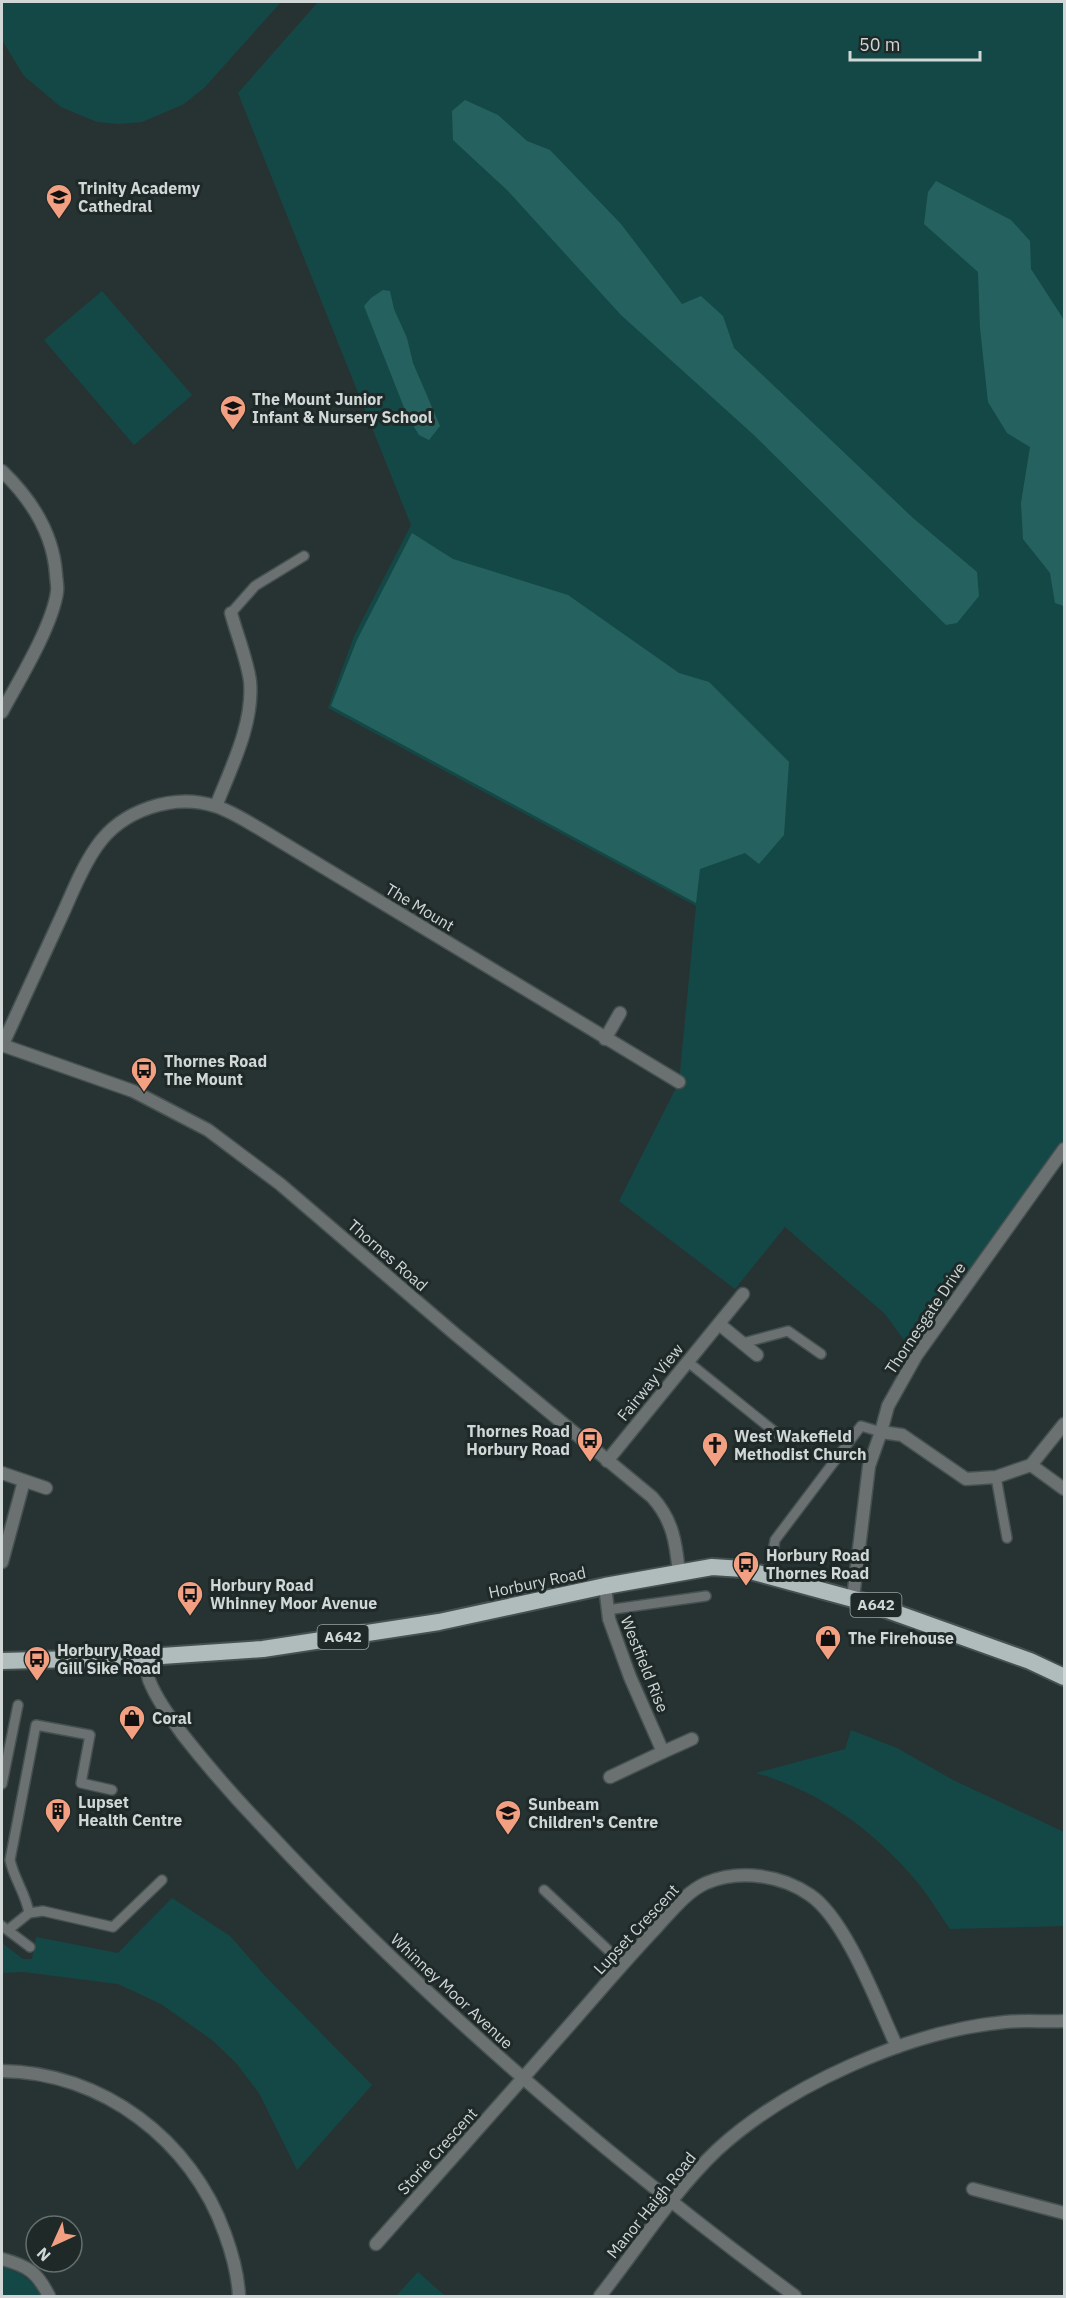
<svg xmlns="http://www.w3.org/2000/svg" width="1066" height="2298" viewBox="0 0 1066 2298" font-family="'IBM Plex Sans',sans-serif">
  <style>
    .green { fill: #144846 }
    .forest { fill: #25625f }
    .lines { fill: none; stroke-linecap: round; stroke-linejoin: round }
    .service-casing { stroke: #455150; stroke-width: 12 }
    .minor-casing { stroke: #455150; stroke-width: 15 }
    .tertiary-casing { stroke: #455150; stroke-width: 15 }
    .trunk-casing { stroke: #455150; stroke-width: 20 }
    .service { stroke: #6b7070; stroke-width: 9 }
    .minor { stroke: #6b7070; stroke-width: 12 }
    .tertiary { stroke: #6b7070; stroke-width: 12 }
    .trunk { stroke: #b0bcbc; stroke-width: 16 }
    .labels { text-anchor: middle; stroke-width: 6; stroke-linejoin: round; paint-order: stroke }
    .shield { fill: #1e2928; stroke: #9ba3a2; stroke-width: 1.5 }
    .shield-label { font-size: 15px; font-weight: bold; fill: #d0d7d6 }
    .poi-label { font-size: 16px; font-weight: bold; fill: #d0d7d6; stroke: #1e2928; text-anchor: start }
    .street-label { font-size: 16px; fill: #d0d7d6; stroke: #1e2928 }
  </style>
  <rect width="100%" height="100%" fill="#273332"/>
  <g class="green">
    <path d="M2,2H281L205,87L184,104L142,122L119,124L97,122L61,107L24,76L2,40Z"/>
    <path d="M318,2H1064V1149L916,1356L885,1314L785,1227L735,1289L619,1201L679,1082L696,906L328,708L354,636L411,525L238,93Z"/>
    <path d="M102,291L192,395L134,445L44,340Z"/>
    <path d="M851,1730L897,1748L953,1780L1064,1832V1926L950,1929C939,1914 930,1897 918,1883C874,1830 821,1792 756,1773L845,1749Z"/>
    <path d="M172,1898L230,1936L266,1977L372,2085L297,2170L259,2093L236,2063L212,2040L161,2004L118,1984L23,1972L2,1973V1943L23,1959H32L36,1937L118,1953Z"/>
    <path d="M2,2267C21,2272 31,2279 41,2296H2Z"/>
    <path d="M418,2272L445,2296H396Z"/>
  </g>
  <g class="forest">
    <path d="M465,100L498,115L527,141L550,150L621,224L682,304L701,296L723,316L734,348L913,518L977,572L979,596L957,623L946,625L755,436L621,315L507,190L453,140L452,111Z"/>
    <path d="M936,181L1011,220L1030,241L1031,269L1064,320V606L1055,603L1050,573L1023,539L1021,503L1030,447L1007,433L988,402L980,328L978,272L924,224L928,192Z"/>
    <path d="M383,290L390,291L394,309L407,338L413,363L440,426L429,440L419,435L407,415L364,306L371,298Z"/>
    <path d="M412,533L453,559L568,595L679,673L709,682L789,762L784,835L759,864L745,853L700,869L696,903L331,706L357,640Z"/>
  </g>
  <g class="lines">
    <g class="service-casing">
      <g id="service">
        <path d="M231,613L255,586L304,556"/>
        <path d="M743,1343L788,1331L821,1354"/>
        <path d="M688,1362L780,1436"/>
        <path d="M996,1477L1007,1538"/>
        <path d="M769,1576L775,1540L861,1426L881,1432"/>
        <path d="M607,1610L706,1596"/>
        <path d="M2,1784L18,1705"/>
        <path d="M544,1890L623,1964"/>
        <path d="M29,1913C26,1894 14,1879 10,1860L36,1725L90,1735L81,1783L112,1790"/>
        <path d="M2,1926L30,1947"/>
        <path d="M8,1930L29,1913L43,1911L113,1927L162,1880"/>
      </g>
    </g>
    <g class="minor-casing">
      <g id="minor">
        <path d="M2,471C31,499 53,532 56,574C56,579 58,586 57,592C52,627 19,680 2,712"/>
        <path d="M216,806C231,768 254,723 250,681C247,659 237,635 231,613"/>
        <path d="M605,1039L620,1013"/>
        <path d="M2,1046C21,1005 39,965 58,924C70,899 80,870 97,846C122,810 173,793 215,806C231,811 246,821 260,829L679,1082"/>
        <path d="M719,1324L757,1355"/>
        <path d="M881,1432L902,1435L966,1479L996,1477L1031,1465L1064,1424"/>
        <path d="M607,1461L743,1294"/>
        <path d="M1031,1465L1064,1489"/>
        <path d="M2,1473L46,1488"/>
        <path d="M2,1562L24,1481"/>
        <path d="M605,1586L609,1619L630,1677L663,1752L610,1777"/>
        <path d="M853,1598L869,1466L881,1432L888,1406L916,1356L1064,1149"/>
        <path d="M147,1657C147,1664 147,1673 149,1680C157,1700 170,1717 183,1735C209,1768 236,1799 265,1829C426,2002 606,2156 795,2296"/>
        <path d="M663,1752L692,1739"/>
        <path d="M2,2071C102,2072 192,2140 225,2234C232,2253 238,2275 239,2296"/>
        <path d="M973,2189L1064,2213"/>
        <path d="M376,2244C449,2161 523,2079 595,1996C615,1973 635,1950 656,1928C671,1912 686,1892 706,1883C740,1869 781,1875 810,1895C846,1919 878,2006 897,2047"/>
        <path d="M2,2259C28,2266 37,2272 49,2296"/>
        <path d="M600,2296C638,2248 672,2193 717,2150C788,2085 909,2031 1005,2022C1024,2020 1045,2022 1064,2021"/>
      </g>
    </g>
    <g class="tertiary-casing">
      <path id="tertiary" d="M2,1045L133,1091L208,1130L280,1184L455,1334L652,1497C673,1520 676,1543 679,1573"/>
    </g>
    <g class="trunk-casing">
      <path id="trunk" d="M2,1661L147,1657L263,1649L439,1622L605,1586L712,1567L743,1569L868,1603L1030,1661L1064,1677"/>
    </g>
    <use href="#service" class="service"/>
    <use href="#minor" class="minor"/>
    <use href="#tertiary" class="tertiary"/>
    <use href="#trunk" class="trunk"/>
  </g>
  <defs>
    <g id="school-pin" transform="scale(1.35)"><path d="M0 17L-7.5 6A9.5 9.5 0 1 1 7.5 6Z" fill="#f2a081" stroke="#1e2928"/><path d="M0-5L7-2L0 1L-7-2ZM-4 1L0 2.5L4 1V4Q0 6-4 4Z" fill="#111"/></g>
    <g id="bus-pin" transform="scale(1.35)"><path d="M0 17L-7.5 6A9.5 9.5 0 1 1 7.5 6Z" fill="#f2a081" stroke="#1e2928"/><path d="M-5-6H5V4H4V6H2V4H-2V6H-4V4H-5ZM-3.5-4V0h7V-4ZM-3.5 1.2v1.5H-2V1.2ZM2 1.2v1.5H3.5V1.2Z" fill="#111"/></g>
    <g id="church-pin" transform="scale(1.35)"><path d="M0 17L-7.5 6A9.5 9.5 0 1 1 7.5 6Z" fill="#f2a081" stroke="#1e2928"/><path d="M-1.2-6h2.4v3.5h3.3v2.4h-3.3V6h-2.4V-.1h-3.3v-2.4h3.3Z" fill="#111"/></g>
    <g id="shop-pin" transform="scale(1.35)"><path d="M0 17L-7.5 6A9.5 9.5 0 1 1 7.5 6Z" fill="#f2a081" stroke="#1e2928"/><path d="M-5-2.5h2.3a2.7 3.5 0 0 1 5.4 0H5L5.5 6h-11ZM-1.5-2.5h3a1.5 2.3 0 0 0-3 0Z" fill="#111"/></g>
    <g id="building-pin" transform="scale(1.35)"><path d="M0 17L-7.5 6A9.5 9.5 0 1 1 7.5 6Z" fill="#f2a081" stroke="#1e2928"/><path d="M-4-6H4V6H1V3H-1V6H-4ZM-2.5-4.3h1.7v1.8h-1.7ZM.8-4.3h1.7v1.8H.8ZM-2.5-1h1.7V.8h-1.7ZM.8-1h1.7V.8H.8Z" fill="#111"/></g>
  </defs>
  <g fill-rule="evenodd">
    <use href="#school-pin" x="59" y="197"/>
    <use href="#school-pin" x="233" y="408"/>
    <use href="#bus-pin" x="144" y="1070"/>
    <use href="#bus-pin" x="590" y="1440"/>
    <use href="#church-pin" x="715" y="1445"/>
    <use href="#bus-pin" x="746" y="1564"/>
    <use href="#bus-pin" x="190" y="1594"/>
    <use href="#shop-pin" x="828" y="1638"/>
    <use href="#bus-pin" x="37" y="1659"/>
    <use href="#shop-pin" x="132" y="1718"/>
    <use href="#building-pin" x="58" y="1811"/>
    <use href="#school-pin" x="508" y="1813"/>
  </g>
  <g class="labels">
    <g class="shield">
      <rect x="850.5" y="1593" width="51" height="24" rx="4.5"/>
      <rect x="317.5" y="1625" width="51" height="24" rx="4.5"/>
    </g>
    <g class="shield-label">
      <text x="876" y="1610">A642</text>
      <text x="343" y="1642">A642</text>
    </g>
    <g class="poi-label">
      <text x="78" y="194">Trinity Academy<tspan x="78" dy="18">Cathedral</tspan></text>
      <text x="252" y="405">The Mount Junior<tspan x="252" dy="18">Infant &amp; Nursery School</tspan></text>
      <text x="164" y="1067">Thornes Road<tspan x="164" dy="18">The Mount</tspan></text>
      <text x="570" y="1437" text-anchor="end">Thornes Road<tspan x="570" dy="18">Horbury Road</tspan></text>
      <text x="734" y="1442">West Wakefield<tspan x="734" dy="18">Methodist Church</tspan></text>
      <text x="766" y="1561">Horbury Road<tspan x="766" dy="18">Thornes Road</tspan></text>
      <text x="210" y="1591">Horbury Road<tspan x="210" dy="18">Whinney Moor Avenue</tspan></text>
      <text x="848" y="1644">The Firehouse</text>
      <text x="57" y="1656">Horbury Road<tspan x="57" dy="18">Gill Sike Road</tspan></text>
      <text x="152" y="1724">Coral</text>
      <text x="78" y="1808">Lupset<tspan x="78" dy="18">Health Centre</tspan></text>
      <text x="528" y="1810">Sunbeam<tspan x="528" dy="18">Children's Centre</tspan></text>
    </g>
    <g class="street-label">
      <text transform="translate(420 907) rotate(31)" y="6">The Mount</text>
      <text transform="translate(388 1255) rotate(41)" y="6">Thornes Road</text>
      <text transform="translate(925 1318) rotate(-56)" y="6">Thornesgate Drive</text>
      <text transform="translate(650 1382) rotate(-51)" y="6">Fairway View</text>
      <text transform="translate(537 1582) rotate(-12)" y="6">Horbury Road</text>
      <text transform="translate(645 1664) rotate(68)" y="6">Westfield Rise</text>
      <text transform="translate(636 1929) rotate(-47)" y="6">Lupset Crescent</text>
      <text transform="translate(452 1991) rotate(43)" y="6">Whinney Moor Avenue</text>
      <text transform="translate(437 2151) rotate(-48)" y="6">Storie Crescent</text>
      <text transform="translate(651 2205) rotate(-51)" y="6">Manor Haigh Road</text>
    </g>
  </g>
  <rect width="1066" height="2298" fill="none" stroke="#d0d7d6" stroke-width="6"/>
  <g transform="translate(54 2244) rotate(225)"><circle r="28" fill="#1e2928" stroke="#656f6e" stroke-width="1.5"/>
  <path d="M0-4.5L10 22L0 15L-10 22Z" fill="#f2a081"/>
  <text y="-9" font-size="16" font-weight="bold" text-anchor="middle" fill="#d0d7d6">N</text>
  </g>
  <path d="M850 51v9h130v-9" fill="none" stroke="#d0d7d6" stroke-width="3"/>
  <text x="859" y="51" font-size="18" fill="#d0d7d6" stroke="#1e2928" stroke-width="4.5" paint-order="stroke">50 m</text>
</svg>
